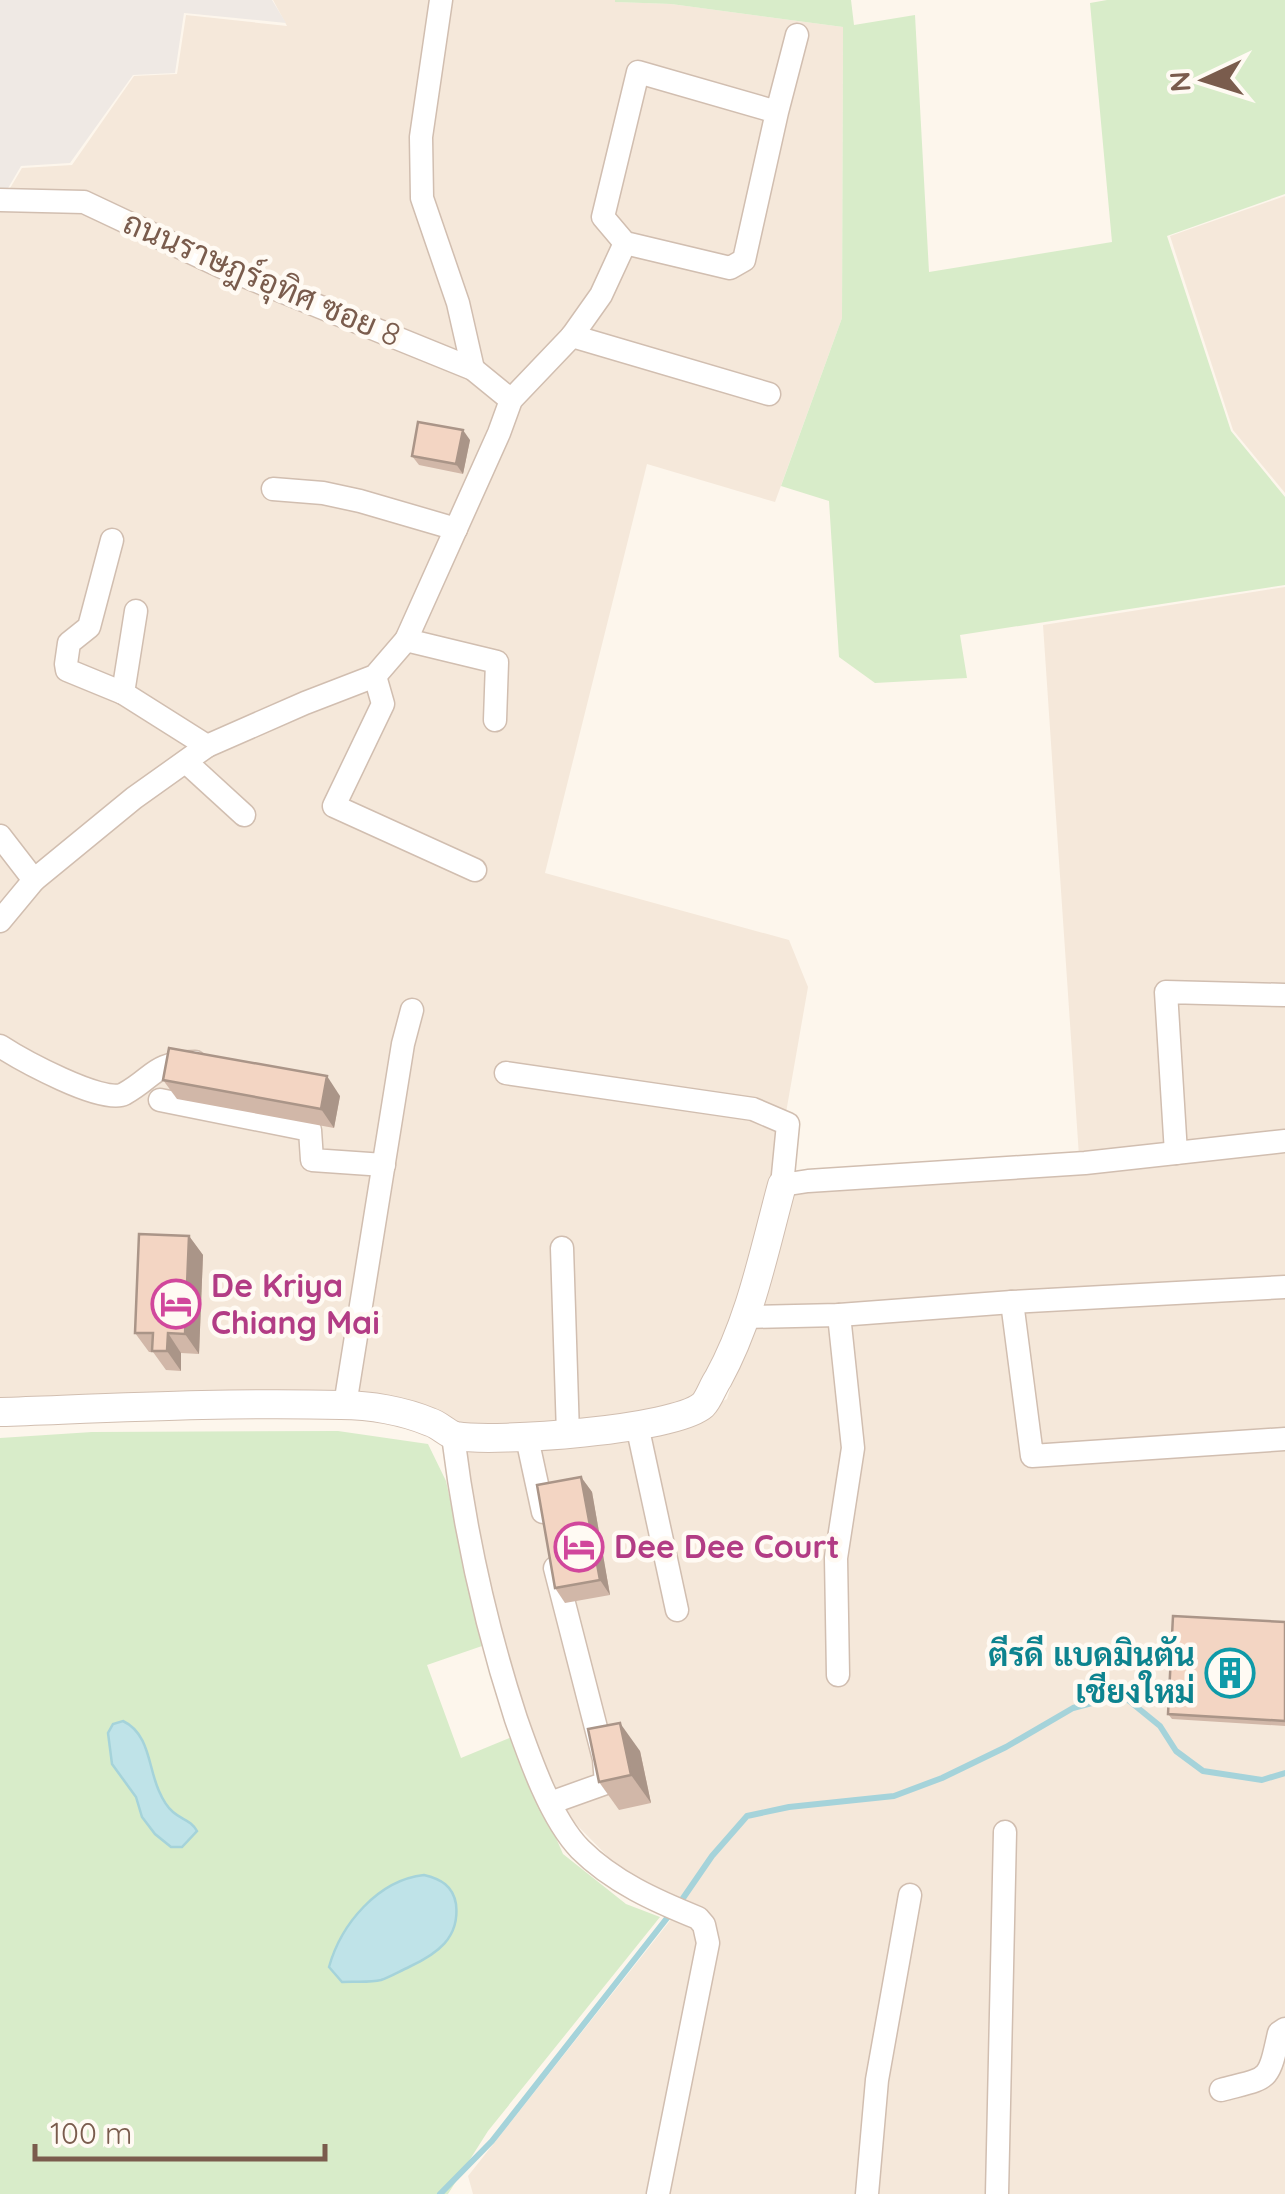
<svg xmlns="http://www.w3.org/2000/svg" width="1285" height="2194" viewBox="0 0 1285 2194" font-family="Quicksand,Sarabun,sans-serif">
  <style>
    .residential { fill: #f5e8da }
    .industrial { fill: #efe9e4 }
    .green { fill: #d8ecc9 }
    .water { fill: #bfe3e8; stroke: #a5d3da; stroke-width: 2.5 }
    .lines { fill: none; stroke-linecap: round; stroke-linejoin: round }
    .stream { stroke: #a5d3da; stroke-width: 6 }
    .minor-casing { stroke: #d1beb0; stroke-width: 25 }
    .tertiary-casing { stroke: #d1beb0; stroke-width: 30 }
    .minor { stroke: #fff; stroke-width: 22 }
    .tertiary { stroke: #fff; stroke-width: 28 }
    .wall { fill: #d1b7a8 }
    .shaded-wall { fill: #aa9588 }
    .building { fill: #f3d5c3; stroke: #aa9588; stroke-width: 2.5 }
    .labels { text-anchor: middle; stroke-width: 9; stroke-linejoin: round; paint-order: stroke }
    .street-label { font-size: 32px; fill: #7a5c4d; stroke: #fffaf3 }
    .hotel-label { font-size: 32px; font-weight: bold; fill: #b23c85; stroke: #fffaf3; text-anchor: start }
    .culture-label { font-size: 32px; font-weight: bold; fill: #0d838f; stroke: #fffaf3; text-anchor: end }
  </style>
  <rect width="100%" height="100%" fill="#fdf6ec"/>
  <g class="residential">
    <path d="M273,0H615L616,2L671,4L843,27L842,318L775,502L647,464L545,873L789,940L808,987L773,1187L737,1319L698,1401L578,1426L455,1428L430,1411L0,1407V205L22,168L72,165L134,76L177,74L186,15L287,26Z"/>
    <path d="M1285,196V493L1233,430L1170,236Z"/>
    <path d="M1285,587V2194H473L468,2176L684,1903L625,1874L563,1811L515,1693L480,1560L463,1444L675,1425L727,1399L791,1194L1080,1171L1043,625Z"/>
  </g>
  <path class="industrial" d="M0,0H272L286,23L184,13L175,73L133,75L70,163L21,166L0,202Z"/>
  <g class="green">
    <path d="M615,0H851L854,25L915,15L929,272L1112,242L1090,3L1107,0H1285V194L1167,236L1231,431L1285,497V585L960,635L967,678L875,683L839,657L829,501L781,486L842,318L843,27L671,4L615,2Z"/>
    <path d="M338,1431L428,1444L446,1481L482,1646L427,1665L461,1758L512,1737L563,1854L626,1904L660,1917L488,2131L448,2194H0V1438L92,1432Z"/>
  </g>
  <g class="water">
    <path d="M123,1721C150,1734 148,1767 159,1791C162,1798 167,1807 173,1812C182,1820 191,1820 197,1831L182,1847H171L155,1834L142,1817L136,1797L112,1764L108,1733L113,1724Z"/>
    <path d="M424,1875C441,1879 453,1886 456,1904C460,1938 437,1954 409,1967C400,1971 390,1977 381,1980C369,1983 354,1981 342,1982L329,1967C341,1924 378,1880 424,1875Z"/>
  </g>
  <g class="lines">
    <g class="stream">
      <path d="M679,1904L712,1856L747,1816L789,1807L894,1796L942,1778L1006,1747L1073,1708L1122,1695L1160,1726L1176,1751L1203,1771L1262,1780L1285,1773"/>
      <path d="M440,2194L492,2141L671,1913"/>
    </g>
    <g class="minor-casing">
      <g id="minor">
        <path d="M441,0L421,137L422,198L458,303L473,369"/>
        <path d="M777,112L638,72L603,217L625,243L730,268L744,260L777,112L797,35"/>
        <path d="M0,200L84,202L222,267L473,369L511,400"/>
        <path d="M572,336L769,394"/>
        <path d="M273,489L323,493L360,501L456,529"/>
        <path d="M112,540L89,627L69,643L66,664L67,670L123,693L207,746"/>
        <path d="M406,640L497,662L495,720"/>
        <path d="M375,676L383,704L334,806L475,870"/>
        <path d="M123,693L136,611"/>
        <path d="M186,762L244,815"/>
        <path d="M0,836L34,880"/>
        <path d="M0,921L34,880L134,798L207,746L305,703L375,676L406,640L499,433L511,400L572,336L601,295L625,243"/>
        <path d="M0,1046C20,1059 103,1105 124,1094C156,1076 152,1063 195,1062"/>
        <path d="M506,1073L753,1109L788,1124L782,1185L808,1181L1085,1163L1285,1141"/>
        <path d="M160,1100L310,1130L312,1160L384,1165"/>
        <path d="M1176,1153L1166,992L1285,995"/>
        <path d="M562,1248L568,1434"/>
        <path d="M1012,1302L1032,1456L1285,1439"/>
        <path d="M746,1317L839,1315L1012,1302L1285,1287"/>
        <path d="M345,1405L403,1044L412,1010"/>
        <path d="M637,1425L677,1610"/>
        <path d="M453,1436C465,1533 486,1627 516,1719C530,1759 551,1819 580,1849C613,1882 656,1901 698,1918L704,1925L708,1943L658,2194"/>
        <path d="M527,1438L543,1512"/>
        <path d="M838,1675L836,1558L853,1448L839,1315"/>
        <path d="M550,1803L606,1783L604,1759L555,1568"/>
        <path d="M1221,2090C1270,2077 1268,2083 1279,2033L1285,2029"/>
        <path d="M867,2194L877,2080L910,1895"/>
        <path d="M997,2194L1005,1832"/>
      </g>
    </g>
    <g class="tertiary-casing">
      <path id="tertiary" d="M0,1412C114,1408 228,1402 341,1405C370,1405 404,1411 430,1422C440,1425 447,1434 456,1436C495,1443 675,1430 703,1405C709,1399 713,1386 718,1379C751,1319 764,1251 782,1185"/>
    </g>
    <use href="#minor" class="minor"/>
    <use href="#tertiary" class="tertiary"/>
  </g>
  <g class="wall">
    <path d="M470,440L463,474L419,465L412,456Z"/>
    <path d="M163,1080L340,1096L334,1128L177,1099Z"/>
    <path d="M189,1236L203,1255L199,1354L181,1353V1371L166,1370L153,1352H149L135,1333Z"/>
    <path d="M581,1477L592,1492L610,1595L565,1603L555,1588Z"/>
    <path d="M1285,1622V1726L1172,1719L1168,1714Z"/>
    <path d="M640,1751L651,1803L619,1810L599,1782Z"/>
  </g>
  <g class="shaded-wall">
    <path d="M463,430L470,440L463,474L456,464Z"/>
    <path d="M327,1076L340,1096L334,1128L321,1109Z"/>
    <path d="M189,1236L203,1255L199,1354L185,1334Z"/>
    <path d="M168,1333L181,1353V1371L167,1351Z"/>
    <path d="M581,1477L592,1492L610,1595L600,1580Z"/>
    <path d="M620,1723L640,1751L651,1803L631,1775Z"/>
  </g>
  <g class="building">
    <path d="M418,422L463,430L456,464L412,456Z"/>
    <path d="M169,1048L327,1076L321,1109L163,1080Z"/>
    <path d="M139,1234L189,1236L185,1334L168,1333L167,1351H152L153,1333H135Z"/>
    <path d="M581,1477L600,1580L555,1588L537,1485Z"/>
    <path d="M1173,1616L1285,1622V1721L1168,1714Z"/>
    <path d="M620,1723L631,1775L599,1782L588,1729Z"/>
  </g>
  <defs>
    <g id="hotel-ring" transform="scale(2.5)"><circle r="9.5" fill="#fffaf3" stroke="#d1479c" stroke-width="1.5"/><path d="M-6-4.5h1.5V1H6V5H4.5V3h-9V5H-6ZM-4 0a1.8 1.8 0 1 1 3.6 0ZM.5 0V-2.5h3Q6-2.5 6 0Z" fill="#d1479c"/></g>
    <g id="building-ring" transform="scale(2.5)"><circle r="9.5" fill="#fffaf3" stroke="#0f9aa8" stroke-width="1.5"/><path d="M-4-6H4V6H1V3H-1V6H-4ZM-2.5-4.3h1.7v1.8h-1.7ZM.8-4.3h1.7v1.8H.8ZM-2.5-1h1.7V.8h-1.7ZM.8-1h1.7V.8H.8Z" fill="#0f9aa8"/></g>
  </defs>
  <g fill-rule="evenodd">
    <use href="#hotel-ring" x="176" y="1304"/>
    <use href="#hotel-ring" x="579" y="1547"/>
    <use href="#building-ring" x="1230" y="1673"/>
  </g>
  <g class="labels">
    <g class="street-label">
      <text transform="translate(262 279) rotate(23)" y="11">ถนนราษฎร์อุทิศ ซอย 8</text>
    </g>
    <g class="hotel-label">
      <text x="211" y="1297">De Kriya<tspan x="211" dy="37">Chiang Mai</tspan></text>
      <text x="614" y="1558">Dee Dee Court</text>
    </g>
    <g class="culture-label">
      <text x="1195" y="1666">ตีรดี แบดมินตัน<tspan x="1195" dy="37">เชียงใหม่</tspan></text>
    </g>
  </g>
  <g transform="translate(1205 80) rotate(266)" stroke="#fffaf3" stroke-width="8" paint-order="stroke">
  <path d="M0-8L18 38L0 25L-18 38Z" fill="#7a5c4d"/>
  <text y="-15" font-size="28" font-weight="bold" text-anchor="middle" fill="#7a5c4d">N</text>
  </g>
  <path d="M35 2144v15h290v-15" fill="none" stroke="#7a5c4d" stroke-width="5"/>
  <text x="50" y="2144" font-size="30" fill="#7a5c4d" stroke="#fffaf3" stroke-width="8" paint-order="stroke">100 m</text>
</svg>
